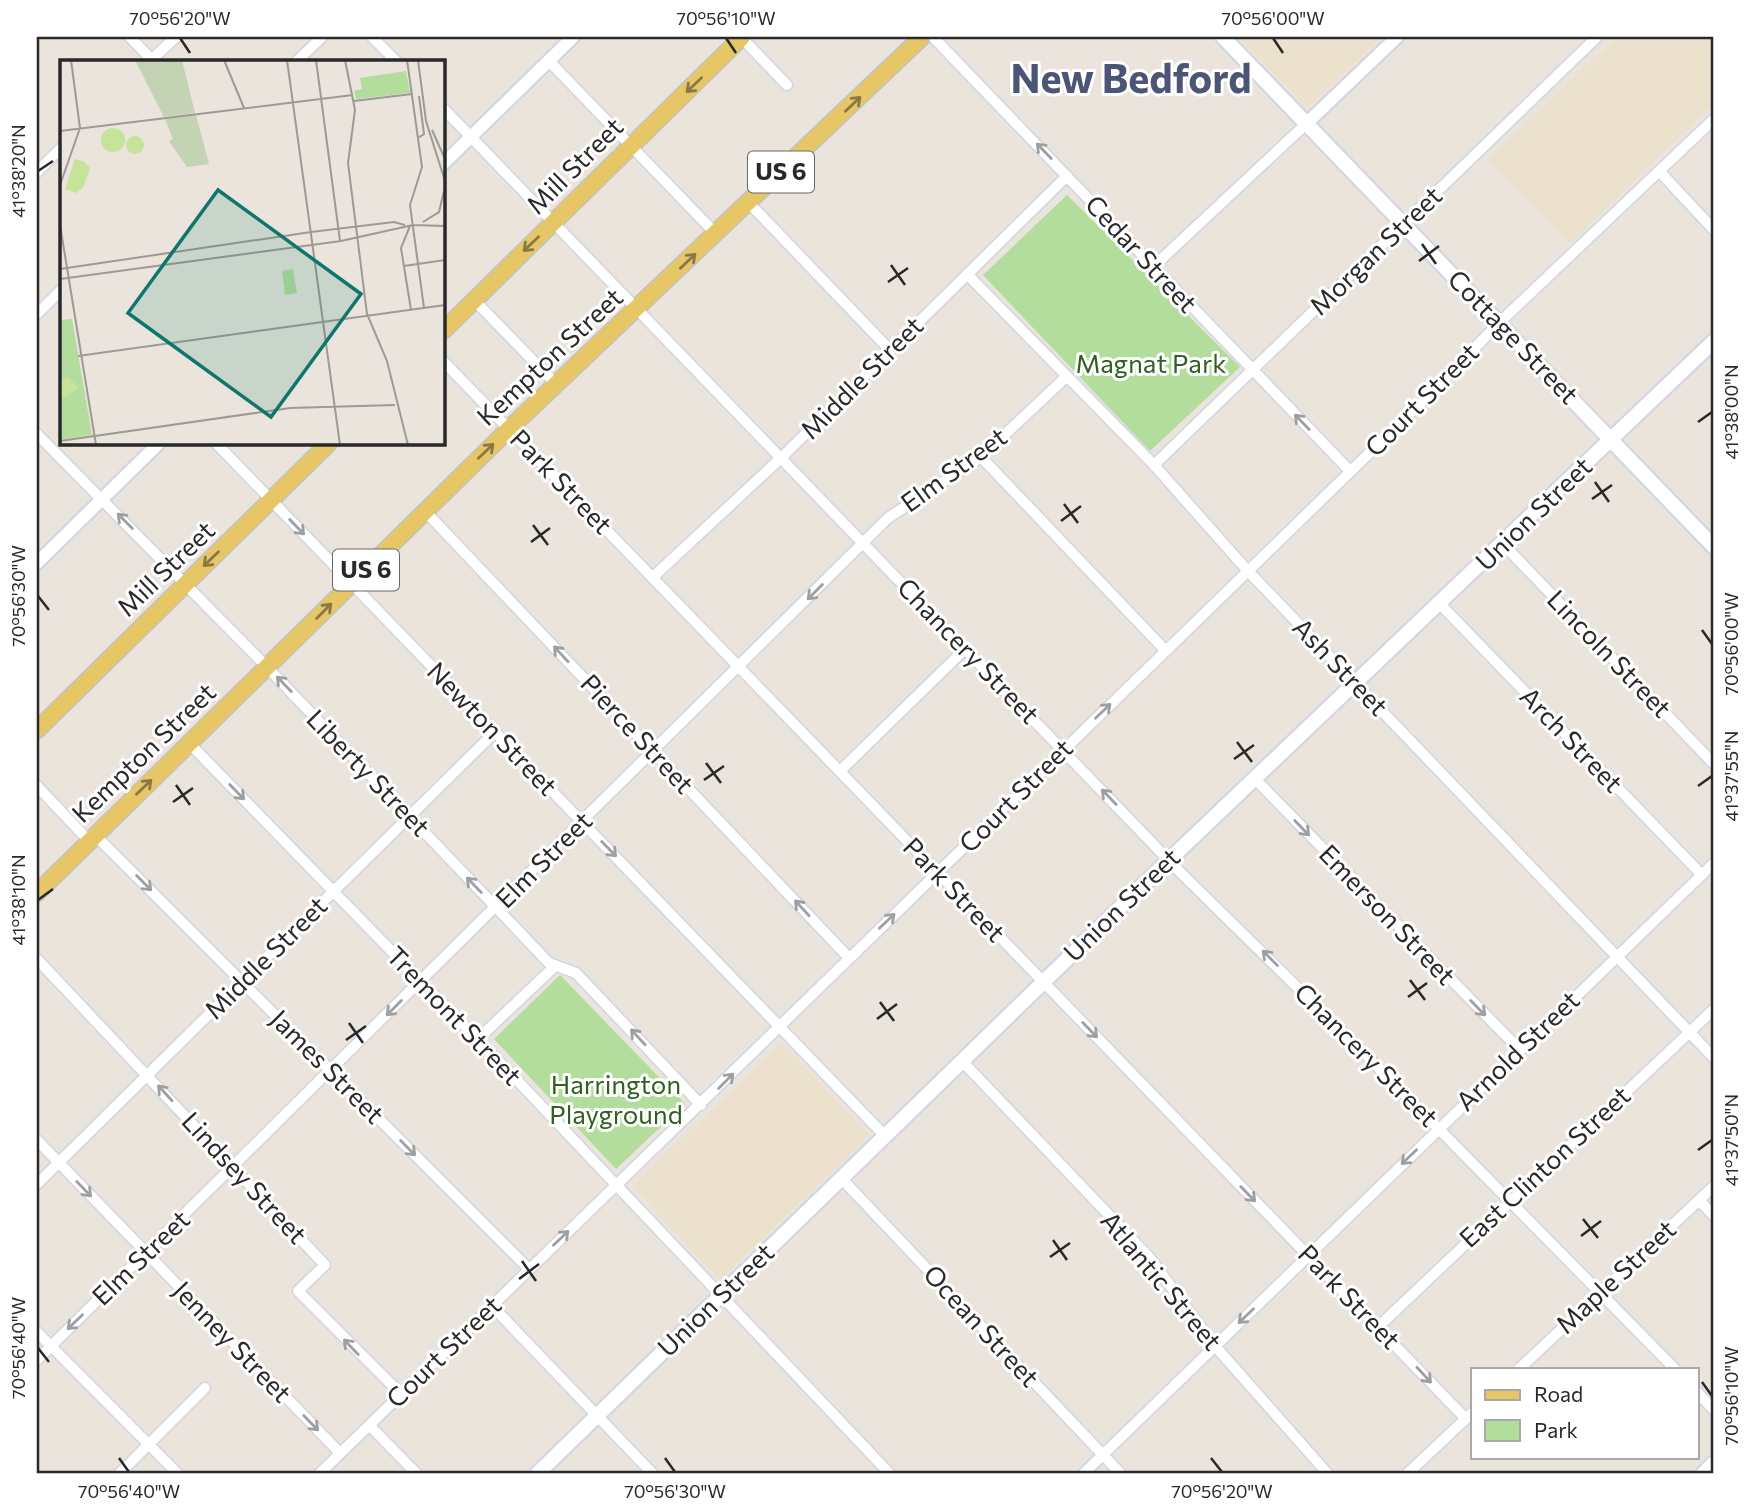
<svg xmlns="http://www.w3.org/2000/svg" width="1751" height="1511" viewBox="0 0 1751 1511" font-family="Commissioner,sans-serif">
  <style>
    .education { fill: #ebe1cc }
    .green { fill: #b3dd9c }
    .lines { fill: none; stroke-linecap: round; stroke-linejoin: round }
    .minor-casing { stroke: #d1d5e1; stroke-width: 13 }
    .tertiary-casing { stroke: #d1d5e1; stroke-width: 16 }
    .secondary-casing { stroke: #d1d5e1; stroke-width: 18 }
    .primary-casing { stroke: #c3c3c3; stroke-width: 19 }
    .minor { stroke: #fff; stroke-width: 10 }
    .tertiary { stroke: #fff; stroke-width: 12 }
    .secondary { stroke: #fff; stroke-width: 14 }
    .primary { stroke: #e6c665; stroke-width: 16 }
    .oneway { stroke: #887847 }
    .oneway2 { stroke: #9f9f9f }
    .ticks { fill: none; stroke: #292929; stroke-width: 2.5 }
    .labels { text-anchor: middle; stroke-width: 6; stroke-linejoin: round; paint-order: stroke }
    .shield { fill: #fff; stroke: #696969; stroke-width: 2 }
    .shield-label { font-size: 24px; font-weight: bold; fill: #292929 }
    .street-label { font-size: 26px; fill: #292929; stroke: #fff }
    .park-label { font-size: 26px; fill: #2e611f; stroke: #fff }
    .town-label { font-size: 40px; font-weight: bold; fill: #4d5576; stroke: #fff }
    .inset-road { fill: none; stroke: #9d9994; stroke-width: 2 }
    .view { fill: #0f766e; fill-opacity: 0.15; stroke: #0f766e; stroke-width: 3.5 }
    .inset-edge { fill: none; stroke: #292929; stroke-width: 3.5 }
    .neatline { fill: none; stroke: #292929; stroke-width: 2.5 }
    .ticks-label { font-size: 18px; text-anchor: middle; fill: #292929 }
  </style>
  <rect width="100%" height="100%" fill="#eae4dc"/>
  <g class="education">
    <path d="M1239,37H1382L1307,108Z"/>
    <path d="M1617,37H1714V103L1570,244L1489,160Z"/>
    <path d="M781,1043L870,1135L720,1280L633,1186Z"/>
  </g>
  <g class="green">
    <path d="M1067,195L1240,367L1150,451L983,275Z"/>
    <path d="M560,975L685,1104L616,1169L494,1039Z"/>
  </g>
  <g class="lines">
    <g class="minor-casing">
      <g id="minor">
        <path d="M130,37L153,61"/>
        <path d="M372,37L396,61"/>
        <path d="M741,37L787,85"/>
        <path d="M933,37L1350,471"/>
        <path d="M150,61L176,37"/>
        <path d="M297,61L322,37"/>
        <path d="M549,61L716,234"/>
        <path d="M443,108L1181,873L1364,1053L1675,1369"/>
        <path d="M37,172L61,148"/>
        <path d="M1660,172L1714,230"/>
        <path d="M749,203L890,350"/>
        <path d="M1153,267L1307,123"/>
        <path d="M967,274L1154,465L1247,570L1714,1058"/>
        <path d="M474,300L556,384"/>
        <path d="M37,314L61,290"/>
        <path d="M443,361L1466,1419"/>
        <path d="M37,434L267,667L549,963L576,973L701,1105"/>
        <path d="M216,443L885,1136"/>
        <path d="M981,457L1165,650"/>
        <path d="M1154,465L1597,37"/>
        <path d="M425,511L849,958"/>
        <path d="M1503,544L1714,764"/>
        <path d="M653,577L782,457L1067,176"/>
        <path d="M1440,604L1702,875"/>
        <path d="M189,743L514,1077L890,1474"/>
        <path d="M840,771L965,649"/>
        <path d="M1255,779L1520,1050"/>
        <path d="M37,786L89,841"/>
        <path d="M95,835L529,1269"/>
        <path d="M37,959L325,1265L298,1291L401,1394"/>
        <path d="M478,1039L554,967"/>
        <path d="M962,1061L1149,1257L1215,1346L1328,1474"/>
        <path d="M37,1140L340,1453"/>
        <path d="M841,1178L1121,1474"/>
        <path d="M37,1184L495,732"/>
        <path d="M1699,1200L1714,1216"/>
        <path d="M492,1306L653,1474"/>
        <path d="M1378,1327L1714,1009"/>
        <path d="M37,1332L178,1474"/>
        <path d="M37,1360L888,518L981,457L1066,377"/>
        <path d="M1519,1369L1714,1186"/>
        <path d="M1697,1392L1714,1410"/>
        <path d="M370,1426L417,1474"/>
        <path d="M119,1474L205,1388"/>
        <path d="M319,1474L1424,400L1500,322L1714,119"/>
        <path d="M1083,1474L1714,863"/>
        <path d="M1407,1474L1473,1412"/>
      </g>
    </g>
    <g class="tertiary-casing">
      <g id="tertiary">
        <path d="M1307,123L1397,37"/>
        <path d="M443,164L573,37"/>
        <path d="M37,563L159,443"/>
      </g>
    </g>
    <g class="secondary-casing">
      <g id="secondary">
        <path d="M1223,37L1714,547"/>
        <path d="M537,1474L1169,860L1714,341"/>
        <path d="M1703,1474L1714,1463"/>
      </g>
    </g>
    <g class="primary-casing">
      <g id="primary">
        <path d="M443,331L742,37"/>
        <path d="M37,730L329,443"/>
        <path d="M37,893L510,428L922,37"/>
      </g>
    </g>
    <use href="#minor" class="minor"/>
    <use href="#tertiary" class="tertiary"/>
    <use href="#secondary" class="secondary"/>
    <use href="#primary" class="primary"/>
  </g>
  <defs><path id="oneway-shaft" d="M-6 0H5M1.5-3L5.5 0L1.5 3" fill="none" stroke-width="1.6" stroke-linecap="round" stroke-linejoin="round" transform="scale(1.75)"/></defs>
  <g class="oneway">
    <use href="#oneway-shaft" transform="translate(694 85) rotate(136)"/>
    <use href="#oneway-shaft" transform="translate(853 104) rotate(-44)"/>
    <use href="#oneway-shaft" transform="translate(531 244) rotate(136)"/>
    <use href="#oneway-shaft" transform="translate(688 261) rotate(-44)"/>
    <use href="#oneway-shaft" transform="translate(486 451) rotate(-44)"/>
    <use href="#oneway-shaft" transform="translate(211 559) rotate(136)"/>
    <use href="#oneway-shaft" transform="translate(324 611) rotate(-45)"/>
    <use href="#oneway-shaft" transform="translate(144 787) rotate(-44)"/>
  </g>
  <g class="oneway2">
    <use href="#oneway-shaft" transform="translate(1044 151) rotate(-134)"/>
    <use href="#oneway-shaft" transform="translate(1302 422) rotate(-134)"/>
    <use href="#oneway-shaft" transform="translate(125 521) rotate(-135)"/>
    <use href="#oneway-shaft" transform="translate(297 527) rotate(46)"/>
    <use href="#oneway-shaft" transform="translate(815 592) rotate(135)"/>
    <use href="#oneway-shaft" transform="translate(561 654) rotate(-133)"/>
    <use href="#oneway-shaft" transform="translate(284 684) rotate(-134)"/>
    <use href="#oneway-shaft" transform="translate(1103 711) rotate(-44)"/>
    <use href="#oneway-shaft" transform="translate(237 792) rotate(46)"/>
    <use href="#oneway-shaft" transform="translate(1109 797) rotate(-134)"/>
    <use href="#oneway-shaft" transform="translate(1302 828) rotate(46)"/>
    <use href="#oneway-shaft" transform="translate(609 849) rotate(46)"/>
    <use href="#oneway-shaft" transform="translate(144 883) rotate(45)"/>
    <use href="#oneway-shaft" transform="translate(474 885) rotate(-134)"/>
    <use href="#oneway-shaft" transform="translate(802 908) rotate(-133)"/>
    <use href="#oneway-shaft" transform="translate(887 921) rotate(-43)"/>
    <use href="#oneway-shaft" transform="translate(1270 958) rotate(-135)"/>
    <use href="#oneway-shaft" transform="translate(394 1008) rotate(135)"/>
    <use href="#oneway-shaft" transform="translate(1478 1008) rotate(45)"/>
    <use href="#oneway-shaft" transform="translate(1090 1030) rotate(46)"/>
    <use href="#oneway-shaft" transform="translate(638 1037) rotate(-133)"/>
    <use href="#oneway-shaft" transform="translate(726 1081) rotate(-45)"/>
    <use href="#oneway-shaft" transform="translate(165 1093) rotate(-132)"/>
    <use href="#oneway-shaft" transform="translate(408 1148) rotate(45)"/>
    <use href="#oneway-shaft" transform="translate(1409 1157) rotate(136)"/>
    <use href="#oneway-shaft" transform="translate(84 1189) rotate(46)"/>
    <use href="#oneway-shaft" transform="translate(1248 1194) rotate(46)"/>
    <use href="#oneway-shaft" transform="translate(561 1238) rotate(-44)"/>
    <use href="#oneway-shaft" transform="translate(1246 1316) rotate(136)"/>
    <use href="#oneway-shaft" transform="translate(75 1322) rotate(136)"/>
    <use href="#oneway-shaft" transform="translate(351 1347) rotate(-134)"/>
    <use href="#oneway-shaft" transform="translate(1424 1375) rotate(47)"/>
    <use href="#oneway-shaft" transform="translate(311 1423) rotate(46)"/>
  </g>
  <path class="ticks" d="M180,38L190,53M726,38L736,53M1273,38L1283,53M38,171L53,161M1422,244L1436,264M1419,261L1439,246M891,265L905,285M888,282L908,268M1698,422L1712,412M1595,482L1609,502M1592,499L1612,485M1064,504L1078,523M1061,521L1081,506M533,525L548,545M531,542L550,528M38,596L49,610M1702,630L1712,644M1237,742L1252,762M1234,759L1254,745M706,763L721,783M704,780L724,766M176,785L190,805M1698,786L1712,776M173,802L193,788M38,900L53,889M1410,980L1425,1000M1408,997L1427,983M880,1002L894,1021M877,1019L897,1004M349,1023L363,1043M346,1040L366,1026M1698,1150L1712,1140M1583,1219L1598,1238M1581,1236L1601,1221M1053,1240L1067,1260M1050,1257L1070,1243M522,1261L536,1281M519,1279L539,1264M38,1348L49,1362M1702,1382L1712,1396M119,1458L129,1472M665,1458L675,1472M1211,1458L1222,1472"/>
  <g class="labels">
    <g class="shield">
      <rect x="748" y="151.5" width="66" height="41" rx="5"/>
      <rect x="333" y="549.5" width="66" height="41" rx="5"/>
    </g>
    <g class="shield-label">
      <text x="781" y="180">US 6</text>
      <text x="366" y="578">US 6</text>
    </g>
    <g class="street-label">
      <text transform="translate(575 166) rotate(-45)" y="9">Mill Street</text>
      <text transform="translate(1376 251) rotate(-44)" y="9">Morgan Street</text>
      <text transform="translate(1141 254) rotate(47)" y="9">Cedar Street</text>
      <text transform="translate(1513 337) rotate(46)" y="9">Cottage Street</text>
      <text transform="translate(550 357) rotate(-43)" y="9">Kempton Street</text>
      <text transform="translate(862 378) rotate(-45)" y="9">Middle Street</text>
      <text transform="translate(1422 400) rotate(-45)" y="9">Court Street</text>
      <text transform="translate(954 470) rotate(-36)" y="9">Elm Street</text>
      <text transform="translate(561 482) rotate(46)" y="9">Park Street</text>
      <text transform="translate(1534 514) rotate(-44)" y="9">Union Street</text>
      <text transform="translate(166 569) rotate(-44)" y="9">Mill Street</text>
      <text transform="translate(968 651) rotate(46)" y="9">Chancery Street</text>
      <text transform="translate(1609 654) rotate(46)" y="9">Lincoln Street</text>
      <text transform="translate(1340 667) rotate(46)" y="9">Ash Street</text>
      <text transform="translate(492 729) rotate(46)" y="9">Newton Street</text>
      <text transform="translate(637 734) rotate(47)" y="9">Pierce Street</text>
      <text transform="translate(1571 740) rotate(46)" y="9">Arch Street</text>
      <text transform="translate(144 753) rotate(-44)" y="9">Kempton Street</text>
      <text transform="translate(368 773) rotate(46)" y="9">Liberty Street</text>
      <text transform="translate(1016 796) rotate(-45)" y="9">Court Street</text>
      <text transform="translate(544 860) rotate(-45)" y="9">Elm Street</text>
      <text transform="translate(954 890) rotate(46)" y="9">Park Street</text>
      <text transform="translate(1122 905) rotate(-44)" y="9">Union Street</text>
      <text transform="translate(1387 915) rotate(46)" y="9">Emerson Street</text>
      <text transform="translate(266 958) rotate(-45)" y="9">Middle Street</text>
      <text transform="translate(454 1016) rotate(46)" y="9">Tremont Street</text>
      <text transform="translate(1518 1051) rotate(-44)" y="9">Arnold Street</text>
      <text transform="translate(1366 1055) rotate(45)" y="9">Chancery Street</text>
      <text transform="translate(327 1067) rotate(45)" y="9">James Street</text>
      <text transform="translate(1545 1167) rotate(-43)" y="9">East Clinton Street</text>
      <text transform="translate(244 1178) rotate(47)" y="9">Lindsey Street</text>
      <text transform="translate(141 1258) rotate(-44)" y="9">Elm Street</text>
      <text transform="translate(1616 1277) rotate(-43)" y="9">Maple Street</text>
      <text transform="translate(1161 1281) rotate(50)" y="9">Atlantic Street</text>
      <text transform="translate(1349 1297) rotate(46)" y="9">Park Street</text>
      <text transform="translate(716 1300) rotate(-44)" y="9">Union Street</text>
      <text transform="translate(981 1326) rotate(47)" y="9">Ocean Street</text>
      <text transform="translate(232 1342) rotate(46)" y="9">Jenney Street</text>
      <text transform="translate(444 1352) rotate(-44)" y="9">Court Street</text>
    </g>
    <g class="park-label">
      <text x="1151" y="373">Magnat Park</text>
      <text x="616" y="1094">Harrington<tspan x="616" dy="30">Playground</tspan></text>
    </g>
    <g class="town-label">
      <text x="1131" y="93">New Bedford</text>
    </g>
  </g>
  <g transform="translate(60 60)">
    <rect width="385" height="385" fill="#eae4dc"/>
    <path d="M346,11L350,33L296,39L294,31L302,29L300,18ZM233,209L237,233L225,235L222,211ZM12,259L32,375L0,380V260Z" fill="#b3dd9c"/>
    <path d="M75,0H122L135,53L104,57ZM136,55L149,104L127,107L109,81L113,79L105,59Z" fill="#c4d3b4"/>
    <path d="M41 80a12 12 0 1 1 24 0a12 12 0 1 1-24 0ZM66 85a9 9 0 1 1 18 0a9 9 0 1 1-18 0ZM15,99L25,102L30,108L23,128L16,133L5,129ZM8,317L19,328L0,340V319Z" fill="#c5e499"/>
    <path class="inset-road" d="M164,0L184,48M227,0L280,385M256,0L280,181M285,0L295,50L288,103L307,254L327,301L348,385M347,0L362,107L350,145L364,248M358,0L366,61L385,121M294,41L352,34M372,70L385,99M0,71L293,35M358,78L364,74L359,36M0,125L20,68L11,0M363,162L379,152L384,131M0,165L36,385M350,166L341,188L351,250M344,206L385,200M0,209L251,172L334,162L345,165M0,219L281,181L353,165L385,166M18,296L385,245M0,381L230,348L335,345"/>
    <path class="view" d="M158,130L301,234L211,357L68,253Z"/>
    <rect width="385" height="385" class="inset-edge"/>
  </g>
  <rect width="1751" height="1511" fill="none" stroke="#ffffff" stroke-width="77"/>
  <rect x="1471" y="1368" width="228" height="91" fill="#ffffff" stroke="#a9a9a9" stroke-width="2"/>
  <rect x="1485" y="1390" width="35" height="10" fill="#e6c665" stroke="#a9a9a9" stroke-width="2"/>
  <text x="1534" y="1402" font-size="21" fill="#292929">Road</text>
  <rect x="1485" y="1420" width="35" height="21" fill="#b3dd9c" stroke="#a9a9a9" stroke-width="2"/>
  <text x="1534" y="1438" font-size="21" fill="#292929">Park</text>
  <rect x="38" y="38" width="1674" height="1434" class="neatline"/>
  <g class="ticks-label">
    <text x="180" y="25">70°56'20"W</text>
    <text x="726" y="25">70°56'10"W</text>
    <text x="1273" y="25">70°56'00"W</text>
    <text transform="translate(19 171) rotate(-90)" y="6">41°38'20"N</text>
    <text transform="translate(1732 412) rotate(-90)" y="6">41°38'00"N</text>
    <text transform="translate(19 596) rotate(-90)" y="6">70°56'30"W</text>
    <text transform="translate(1732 644) rotate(-90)" y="6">70°56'00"W</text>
    <text transform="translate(1732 776) rotate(-90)" y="6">41°37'55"N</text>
    <text transform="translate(19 900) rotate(-90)" y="6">41°38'10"N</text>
    <text transform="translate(1732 1140) rotate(-90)" y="6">41°37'50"N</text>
    <text transform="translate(19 1348) rotate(-90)" y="6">70°56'40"W</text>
    <text transform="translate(1732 1396) rotate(-90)" y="6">70°56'10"W</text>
    <text x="129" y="1498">70°56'40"W</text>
    <text x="675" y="1498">70°56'30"W</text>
    <text x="1222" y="1498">70°56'20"W</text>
  </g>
</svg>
